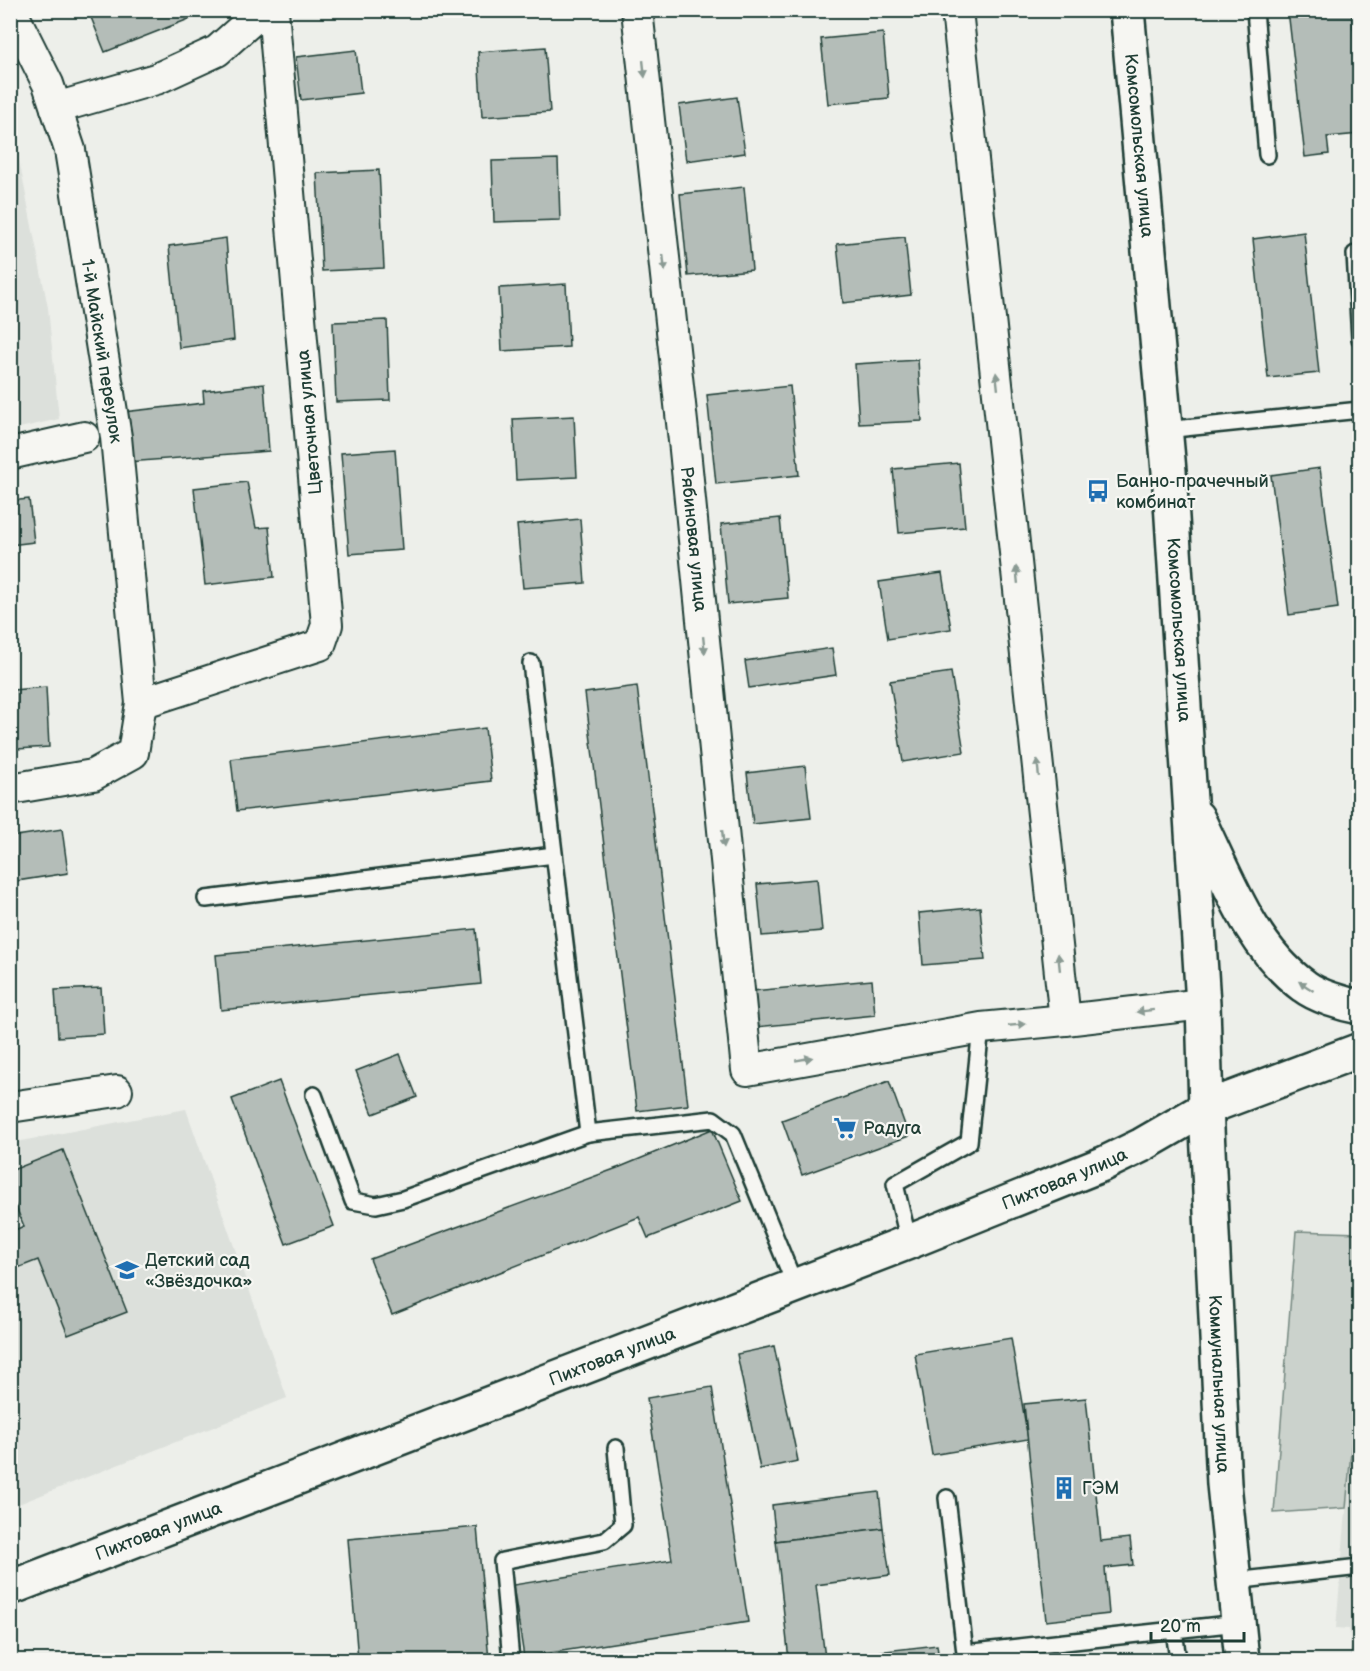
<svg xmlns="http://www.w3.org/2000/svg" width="1370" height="1671" viewBox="0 0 1370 1671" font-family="'Balsamiq Sans',sans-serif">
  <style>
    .built { fill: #dce0db }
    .green { fill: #cbd2cc; stroke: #758880; stroke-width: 1.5 }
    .building { fill: #b4bdb8; stroke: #1f3d34; stroke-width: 1.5 }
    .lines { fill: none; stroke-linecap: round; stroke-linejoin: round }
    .service-casing { stroke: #1f3d34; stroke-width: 20 }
    .minor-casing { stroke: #1f3d34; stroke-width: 34 }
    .tertiary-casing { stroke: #1f3d34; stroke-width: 38 }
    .secondary-casing { stroke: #1f3d34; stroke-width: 38 }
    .service { stroke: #f6f6f2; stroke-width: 15 }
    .minor { stroke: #f6f6f2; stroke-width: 30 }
    .tertiary { stroke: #f6f6f2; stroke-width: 33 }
    .secondary { stroke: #f6f6f2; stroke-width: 33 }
    .oneway { fill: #8a9a93 }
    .labels { text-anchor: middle; stroke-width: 4.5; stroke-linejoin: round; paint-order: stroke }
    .street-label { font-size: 18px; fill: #1f3d34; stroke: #f6f6f2 }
    .poi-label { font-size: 18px; fill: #1f3d34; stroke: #f6f6f2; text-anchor: start }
  </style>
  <rect width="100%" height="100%" fill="#edefea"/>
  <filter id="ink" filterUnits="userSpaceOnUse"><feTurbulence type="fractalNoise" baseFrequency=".0167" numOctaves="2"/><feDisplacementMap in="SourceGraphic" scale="12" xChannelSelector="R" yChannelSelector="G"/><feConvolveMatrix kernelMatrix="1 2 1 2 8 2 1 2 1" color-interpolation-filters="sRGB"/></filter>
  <g filter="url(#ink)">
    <g class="built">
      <path d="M11,119L48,308L59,419L11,430Z"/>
      <path d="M186,1109L287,1398L11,1507V1143Z"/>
      <path d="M1359,1359V1660H1352L1349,1629L1336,1628Z"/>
    </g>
    <path class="green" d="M1296,1231L1359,1233V1359L1346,1508L1274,1513Z"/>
    <g class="building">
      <path d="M88,10H197L199,15L105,52Z"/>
      <path d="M481,10H531V14L482,16Z"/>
      <path d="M1288,10H1351L1360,80V134L1327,137L1329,154L1305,157Z"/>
      <path d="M883,33L889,98L828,104L821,39Z"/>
      <path d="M545,47L550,112L482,117L478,52Z"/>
      <path d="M356,50L361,93L301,100L296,57Z"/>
      <path d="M737,97L745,153L686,161L679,105Z"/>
      <path d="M558,159L560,220L494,222L492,161Z"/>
      <path d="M379,170L384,268L322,271L317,173Z"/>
      <path d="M744,187L752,270L688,276L680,194Z"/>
      <path d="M1304,232L1319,373L1268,378L1253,239Z"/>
      <path d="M905,237L911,295L843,303L837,244Z"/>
      <path d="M226,238L234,340L179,348L169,246Z"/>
      <path d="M566,284L569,347L502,351L499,288Z"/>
      <path d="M387,320L390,400L336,402L333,322Z"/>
      <path d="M918,360L922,421L859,424L855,364Z"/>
      <path d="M264,384L269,451L128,462L123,412L204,403L203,391Z"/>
      <path d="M790,386L799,475L716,484L707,395Z"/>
      <path d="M574,416L577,477L516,480L513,419Z"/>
      <path d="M395,449L402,550L349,554L341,453Z"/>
      <path d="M959,463L965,527L899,533L893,469Z"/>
      <path d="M1320,468L1338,608L1289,615L1271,475Z"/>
      <path d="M247,482L256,528L269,527L274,577L205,585L194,488Z"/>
      <path d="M29,499L34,542L10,545V501Z"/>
      <path d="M780,518L788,598L728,604L721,524Z"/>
      <path d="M580,519L585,583L523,588L517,525Z"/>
      <path d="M942,573L951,629L888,639L879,582Z"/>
      <path d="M832,648L836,675L749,688L745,661Z"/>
      <path d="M951,672L964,752L903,762L890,681Z"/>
      <path d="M637,686L688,1105L637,1111L585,693Z"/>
      <path d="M46,687L49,747L17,749L13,690Z"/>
      <path d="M485,728L491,781L237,811L231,759Z"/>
      <path d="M805,766L811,818L753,824L747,773Z"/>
      <path d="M62,829L68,873L10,882V837Z"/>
      <path d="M817,879L822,931L762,936L757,884Z"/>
      <path d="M980,907L985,960L923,965L919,913Z"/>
      <path d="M476,929L481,984L221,1010L216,955Z"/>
      <path d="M872,980L875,1015L756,1027L752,991Z"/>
      <path d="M101,988L104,1034L58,1037L55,990Z"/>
      <path d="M400,1054L417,1097L373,1114L356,1071Z"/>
      <path d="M279,1081L334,1226L286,1244L232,1099Z"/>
      <path d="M889,1081L909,1136L802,1175L782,1120Z"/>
      <path d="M712,1129L742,1201L648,1238L639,1217L392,1315L370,1259L620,1167Z"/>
      <path d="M63,1150L127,1312L68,1335L38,1260L10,1271V1232L24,1226L10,1193V1171Z"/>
      <path d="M1011,1338L1028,1439L932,1455L915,1354Z"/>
      <path d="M774,1346L798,1461L760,1469L737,1354Z"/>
      <path d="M712,1387L748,1622L524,1657L513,1585L672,1560L647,1398Z"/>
      <path d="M1086,1398L1101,1541L1130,1538L1133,1565L1105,1568L1109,1614L1046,1621L1024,1404Z"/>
      <path d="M879,1492L883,1528L776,1541L772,1505Z"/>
      <path d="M477,1527L489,1660H358L348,1539Z"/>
      <path d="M883,1528L890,1575L816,1585L825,1658L937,1645L939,1660H789L776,1541Z"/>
      <path d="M1356,1621L1360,1622V1654L1352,1653Z"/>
    </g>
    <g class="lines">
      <g class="service-casing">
        <g id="service">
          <path d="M1255,10L1267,155"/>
          <path d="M1355,254L1360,339"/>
          <path d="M1165,430L1360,410"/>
          <path d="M531,663L588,1133L713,1119L733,1134L795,1285"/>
          <path d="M206,899L554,855"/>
          <path d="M314,1095L353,1201L376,1205L403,1199L588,1133"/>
          <path d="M909,1242L895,1184L969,1142L981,1028"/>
          <path d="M947,1498L965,1653L1238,1623"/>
          <path d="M1234,1581L1360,1567"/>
          <path d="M1174,1630L1178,1660"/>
          <path d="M511,1660L502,1561L604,1541L623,1525L616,1448"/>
        </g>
      </g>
      <g class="minor-casing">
        <g id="minor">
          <path id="s1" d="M637,10L685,450L747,1070L981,1028L1065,1020L1203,1004"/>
          <path d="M957,10L1065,1020"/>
          <path d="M56,108L156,79L217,51L263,10"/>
          <path d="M10,454L84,437"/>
          <path d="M141,703L320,645L327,625L273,10"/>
          <path d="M10,789L93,775L133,753L141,703L116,437L70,150L48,84L11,10"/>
          <path d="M10,1107L117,1091"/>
        </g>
      </g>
      <g class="tertiary-casing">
        <g id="tertiary">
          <path id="s2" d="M10,1588L909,1242L1103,1164L1142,1145L1206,1108L1224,1484L1242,1660"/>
        </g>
      </g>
      <g class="secondary-casing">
        <g id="secondary">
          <path id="s3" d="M1127,10L1169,471L1203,1004L1206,1108L1360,1050"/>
          <path d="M1197,817C1226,875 1250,947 1304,986C1317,996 1343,1004 1360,1007"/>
        </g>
      </g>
      <use href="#service" class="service"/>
      <use href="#minor" class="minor"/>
      <use href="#tertiary" class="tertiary"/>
      <use href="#secondary" class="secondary"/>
    </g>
    <defs><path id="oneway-solid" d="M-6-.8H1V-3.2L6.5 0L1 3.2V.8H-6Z" transform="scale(1.5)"/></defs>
    <g class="oneway">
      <use href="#oneway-solid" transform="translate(644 69) rotate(84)"/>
      <use href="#oneway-solid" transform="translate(664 263) rotate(84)"/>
      <use href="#oneway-solid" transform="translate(997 381) rotate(-96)"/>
      <use href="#oneway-solid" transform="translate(1017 575) rotate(-96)"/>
      <use href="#oneway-solid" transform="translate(704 645) rotate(84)"/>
      <use href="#oneway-solid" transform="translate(1038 768) rotate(-96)"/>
      <use href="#oneway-solid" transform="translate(723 839) rotate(84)"/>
      <use href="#oneway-solid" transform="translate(1059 962) rotate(-96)"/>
      <use href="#oneway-solid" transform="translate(1306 986) rotate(-147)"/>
      <use href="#oneway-solid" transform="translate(1145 1011) rotate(173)"/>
      <use href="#oneway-solid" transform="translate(1017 1025) rotate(-5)"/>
      <use href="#oneway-solid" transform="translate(804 1059) rotate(-10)"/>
    </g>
  </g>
  <defs>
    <g id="bus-bare" transform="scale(1.8)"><path d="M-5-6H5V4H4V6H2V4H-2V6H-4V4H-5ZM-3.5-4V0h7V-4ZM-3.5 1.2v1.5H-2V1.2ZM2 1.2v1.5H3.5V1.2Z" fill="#1f6fb2" stroke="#f6f6f2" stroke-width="2.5" paint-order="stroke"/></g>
    <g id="supermarket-bare" transform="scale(1.8)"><path d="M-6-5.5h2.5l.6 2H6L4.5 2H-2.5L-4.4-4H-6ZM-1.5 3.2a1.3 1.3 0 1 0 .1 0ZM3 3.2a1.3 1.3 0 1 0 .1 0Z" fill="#1f6fb2" stroke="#f6f6f2" stroke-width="2.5" paint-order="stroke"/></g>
    <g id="school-bare" transform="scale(1.8)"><path d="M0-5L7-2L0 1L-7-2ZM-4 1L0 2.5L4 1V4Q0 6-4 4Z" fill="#1f6fb2" stroke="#f6f6f2" stroke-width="2.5" paint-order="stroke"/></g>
    <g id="building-bare" transform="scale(1.8)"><path d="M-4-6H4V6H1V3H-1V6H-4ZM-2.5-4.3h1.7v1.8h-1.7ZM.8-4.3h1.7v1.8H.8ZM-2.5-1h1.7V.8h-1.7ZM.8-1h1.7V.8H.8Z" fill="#1f6fb2" stroke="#f6f6f2" stroke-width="2.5" paint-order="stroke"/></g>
  </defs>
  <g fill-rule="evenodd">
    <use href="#bus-bare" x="1098" y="491"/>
    <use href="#supermarket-bare" x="845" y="1128"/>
    <use href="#school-bare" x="127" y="1270"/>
    <use href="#building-bare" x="1064" y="1488"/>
  </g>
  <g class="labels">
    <g class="street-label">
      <text dy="6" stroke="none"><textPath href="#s3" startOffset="136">Комсомольская улица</textPath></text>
      <text transform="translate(102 351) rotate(81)" y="6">1-й Майский переулок</text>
      <text transform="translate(309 422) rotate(-95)" y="6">Цветочная улица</text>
      <text dy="6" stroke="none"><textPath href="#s1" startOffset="532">Рябиновая улица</textPath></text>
      <text dy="6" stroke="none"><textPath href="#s3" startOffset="622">Комсомольская улица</textPath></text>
      <text dy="6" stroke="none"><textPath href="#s2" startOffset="1131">Пихтовая улица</textPath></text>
      <text dy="6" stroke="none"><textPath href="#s2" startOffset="645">Пихтовая улица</textPath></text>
      <text dy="6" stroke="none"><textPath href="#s2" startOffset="1566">Коммунальная улица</textPath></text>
      <text dy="6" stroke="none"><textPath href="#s2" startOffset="159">Пихтовая улица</textPath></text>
    </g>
    <g class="poi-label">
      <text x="1116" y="487">Банно-прачечный<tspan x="1116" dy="21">комбинат</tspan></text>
      <text x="863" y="1134">Радуга</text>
      <text x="145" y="1266">Детский сад<tspan x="145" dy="21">«Звёздочка»</tspan></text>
      <text x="1082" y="1494">ГЭМ</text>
    </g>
  </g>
  <rect width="1370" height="1671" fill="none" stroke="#f6f6f2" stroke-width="36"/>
  <rect x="18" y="18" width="1334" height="1635" fill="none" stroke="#1f3d34" stroke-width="2" filter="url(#ink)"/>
  <path d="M1151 1632v9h93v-9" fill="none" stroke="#1f3d34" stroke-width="3"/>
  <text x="1160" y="1632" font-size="18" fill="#1f3d34" stroke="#f6f6f2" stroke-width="4.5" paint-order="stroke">20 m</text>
</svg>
